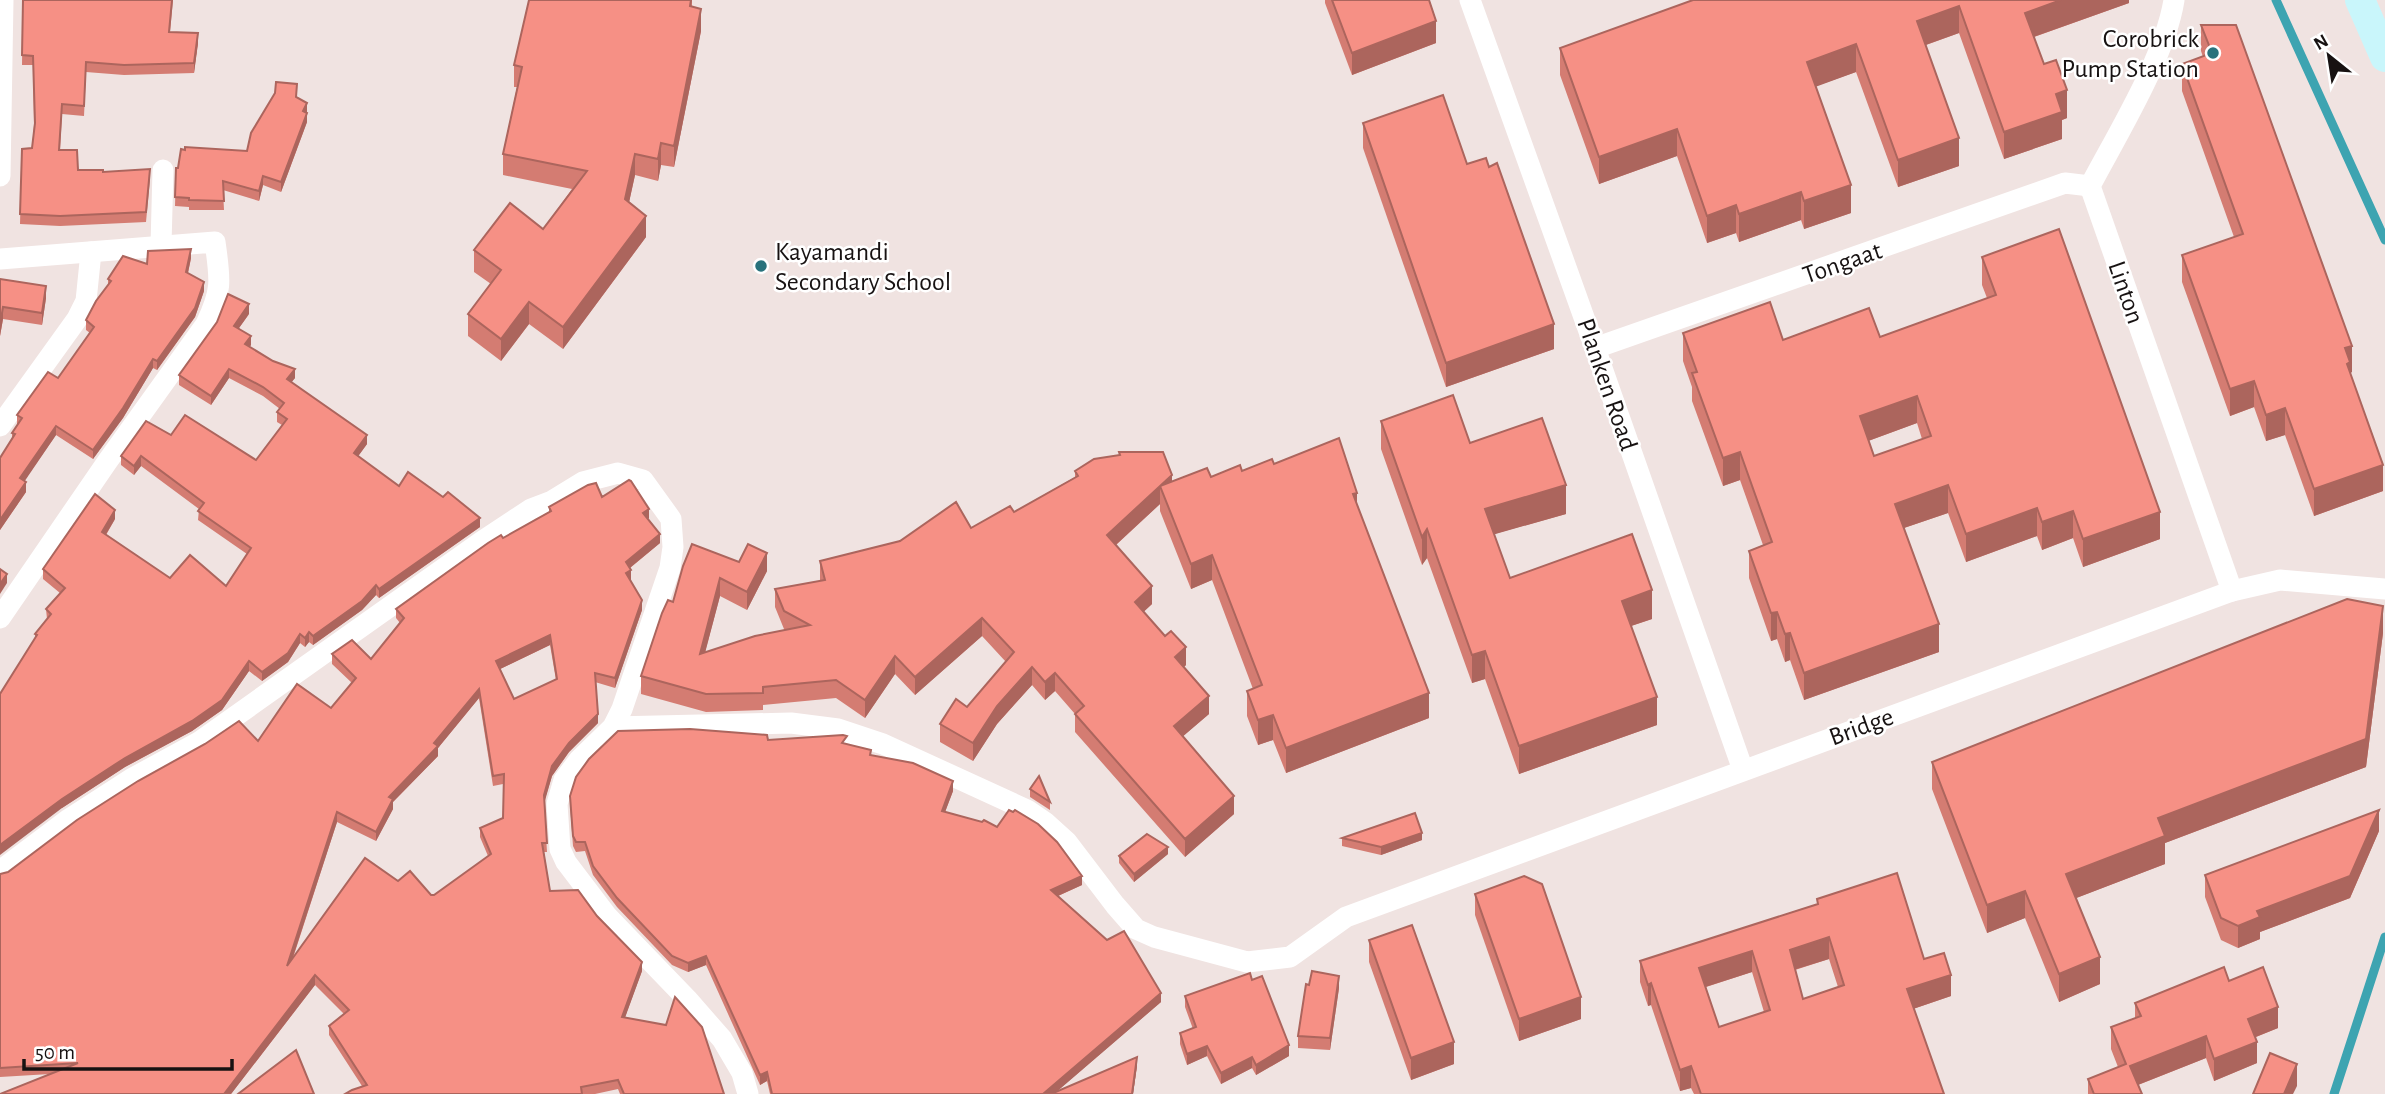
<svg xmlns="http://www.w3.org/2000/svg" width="2385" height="1094" viewBox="0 0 2385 1094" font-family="'Alegreya Sans',sans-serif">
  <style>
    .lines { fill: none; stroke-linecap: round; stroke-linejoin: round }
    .stream { stroke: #3da4b1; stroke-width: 9 }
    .street { stroke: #fff; stroke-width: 21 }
    .secondary { stroke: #c9f6fb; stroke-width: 30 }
    .wall { fill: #d47c72; fill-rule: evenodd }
    .shaded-wall { fill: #ac655d }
    .building { fill: #f69085; stroke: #ac655d; stroke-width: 2; fill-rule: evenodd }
    .poi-dot { fill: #29727c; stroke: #fff; stroke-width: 2.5 }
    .labels { text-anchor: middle; stroke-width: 5; stroke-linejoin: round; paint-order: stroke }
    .poi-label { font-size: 26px; fill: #171212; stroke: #fff; text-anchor: end }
    .street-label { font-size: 26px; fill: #171212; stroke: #fff }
  </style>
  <rect width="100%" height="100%" fill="#f0e3e1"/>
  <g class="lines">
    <g class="stream">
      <path d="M2276,0L2385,240"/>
      <path d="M2334,1094L2385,937"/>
    </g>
    <g class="street">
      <path d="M1470,0L1595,348L1743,770"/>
      <path d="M2174,0C2165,57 2118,133 2090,186L2232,591"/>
      <path d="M0,176L3,0"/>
      <path d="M161,245L163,170"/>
      <path d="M0,259L215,242C220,279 223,289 206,324L107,462L0,618"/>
      <path d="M1595,348L2065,183L2090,186"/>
      <path d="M0,426L77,319L86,301L91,252"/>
      <path d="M613,727L791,723L838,729L883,744L1027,810L1046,823L1067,842L1115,905L1136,929L1154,937L1247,962L1290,957L1346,917L2232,591L2280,580L2385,589"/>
      <path d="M0,871L69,819L131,779L199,742L481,542L531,509L552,501L583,482L618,473L643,480L671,519L673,547L670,568L622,709L613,727L579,760L564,780L557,804L560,849L566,862L607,916L687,999L722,1039L742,1073L748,1094"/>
    </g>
    <path class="secondary" d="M2360,0L2385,57"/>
  </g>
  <g class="wall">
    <path d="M23,0H173L170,32L198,43L194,73L124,75L86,72L84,116L62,114L60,150L78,170L103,172L150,179L146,222L60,226L20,224L22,149L32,148L34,125L33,65H22Z"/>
    <path d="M692,0V7L701,31L674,167L661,165L658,181L635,175L629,202L646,237L563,349L529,324L501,361L468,336V314L491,284L474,272V250L543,229L572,189L503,175V154L517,87H514V65Z"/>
    <path d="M1325,0H1429L1436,43L1352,75L1325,3Z"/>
    <path d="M1693,0H2129V3L2034,37L2044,64L2067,118L2062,120V139L2004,159L1959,33L1926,45L1959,166L1898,187L1856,72L1816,86L1851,213L1804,229L1801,220L1739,242L1736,233L1707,243L1677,156L1599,184L1560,75V48Z"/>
    <path d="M2201,25L2352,372L2350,373L2383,491L2314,516L2285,435L2266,441L2254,407L2230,416L2182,282V255L2234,237L2182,91V64L2203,57L2201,51Z"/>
    <path d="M297,97L307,113V122L281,192L263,185L259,201L223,190L224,210H189V207L175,206L176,168L247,151Z"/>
    <path d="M1363,123L1467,164L1554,349L1446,387L1363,148Z"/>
    <path d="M1982,257L2160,539L2083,567L2073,538L2042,550L2037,536L1966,562L1948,513L1904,528L1939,652L1804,700L1790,660L1785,662L1777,639L1771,641L1749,578V551L1763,545L1740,480L1723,486L1692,401V387L1683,361V333L1783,340L1880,337L1987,298L1982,285ZM1917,423L1922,439L1874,456L1868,441Z"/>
    <path d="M191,258L188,273L204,291L195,317L157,370L153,368L123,418L93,459L56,435L24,481L26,492L0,530V458L12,438V433L17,425V415L58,378L90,333L86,330V320L108,286V279L147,264Z"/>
    <path d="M0,279L46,298L42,325L3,319L0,336Z"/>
    <path d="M249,314L239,328L251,345L249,347L295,378L291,382L367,444L358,456L399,486L480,527L379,598L376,595L362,610L313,645L309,642L305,647L300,643L288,662L262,681L249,671L222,710L192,731L125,767L62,808L35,638V634L47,619L46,609L60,593L43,579V569L115,519L106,535L170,578L226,586L247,554L198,520L199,509L141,466L134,475L121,465V456L171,435L256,460L282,425L277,422V412L280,409L263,396L229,378L211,405L179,385V375Z"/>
    <path d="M1381,421L1470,443L1566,514L1494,534L1510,578L1652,619L1631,626L1657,725L1519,774L1485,679L1472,683L1427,558L1422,565L1381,449Z"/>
    <path d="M1274,464L1357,505L1429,718L1286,773L1273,740L1258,745L1247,716V691L1253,689L1212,580L1191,589L1160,511V504L1116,545L1152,604L1143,612L1186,665L1184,667L1209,714L1183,736L1234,814L1185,857L1075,732V714L1055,691L1045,700L1032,685L997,724L973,761L940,742V724L967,707L1006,662L982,636L915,695L895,674L865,718L836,698L763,705V710L706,712L641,694V676L673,602L739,562L767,571L747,610L720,596L705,652L785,630L784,629L775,607V589L820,581V561L971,528L1014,512L1075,477V471L1172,481L1211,477Z"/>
    <path d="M602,497L649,518L648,519L660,543L630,568L631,580H630L642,610L615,688L595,682L598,723L569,752L552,776L544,802L547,852H544L550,891L642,971L625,1017L724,1094H620L618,1089L595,1094H345L362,1086L329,1035V1026L344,1014L315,985L231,1094H0L50,1074L0,1077V874L8,872L258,741L331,708L352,683L332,664V654L371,659L400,623L396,618V609L503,538L549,512V507ZM550,645L556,680L514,699L500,669ZM479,698L493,786L503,784V818L480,828V837L488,856L434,895H431L398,881L293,958L337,822L376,841L393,809V802L438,756V748Z"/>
    <path d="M2383,633L2366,767L2165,843V864L2076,898L2100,984L2059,1002L2025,918L1987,933L1932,789V762Z"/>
    <path d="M768,740L847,744L953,791L945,812L1082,885L1058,896L1161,1002L1056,1092L1137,1066L1133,1094H770L767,1081L760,1085L706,965L688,972L672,965L617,907L593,875L585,851L576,852L573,846L570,805V796Z"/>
    <path d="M1030,789L1050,802V810L1030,797Z"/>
    <path d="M2379,831L2350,898L2260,932V939L2238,948L2221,940L2205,897V875Z"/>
    <path d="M1342,838L1422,840L1381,855L1342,846Z"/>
    <path d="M1168,854L1134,882L1119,863V856Z"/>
    <path d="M1475,894L1581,1019L1519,1041L1475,915Z"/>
    <path d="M1817,899L1924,959L1951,996L1913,1009L1944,1094H1694L1691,1088L1680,1091L1651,1005L1648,1006L1640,982V961L1817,904ZM1829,959L1838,987L1803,999L1795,970ZM1752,972L1764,1012L1719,1027L1706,987Z"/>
    <path d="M1369,940L1454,1064L1411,1080L1369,962Z"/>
    <path d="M1252,980L1289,1056L1256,1075L1252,1068L1221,1084L1207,1056L1187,1065L1180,1044V1033L1193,1029L1185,1007V996Z"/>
    <path d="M2229,981L2278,1028L2256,1037L2257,1063L2214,1081L2206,1058L2138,1085L2142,1094H2088V1079L2118,1067L2111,1049V1027L2135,1018V1003Z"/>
    <path d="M1339,988L1330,1050L1298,1048V1036Z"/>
  </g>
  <g class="shaded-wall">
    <path d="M2061,0H2129V3L2025,40V13Z"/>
    <path d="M1959,6V33L1917,48V21Z"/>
    <path d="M701,9V31L674,167V146Z"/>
    <path d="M1436,21V43L1352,75V53Z"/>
    <path d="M198,33V43L194,73V63Z"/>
    <path d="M1856,44V72L1807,90V62Z"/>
    <path d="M2067,90V118L2062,120V139L2004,159V132L2056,94Z"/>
    <path d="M307,103V122L281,192V182L303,111Z"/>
    <path d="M1677,129V156L1599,184V157Z"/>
    <path d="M1959,138V166L1898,187V160Z"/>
    <path d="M661,143V165L658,181V159Z"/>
    <path d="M635,154V175L625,221V199Z"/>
    <path d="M263,176V185L259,201V191Z"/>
    <path d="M1851,185V213L1804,229V201Z"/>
    <path d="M1801,192V220L1739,242V214Z"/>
    <path d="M1736,205V233L1707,243V216Z"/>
    <path d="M646,216V237L563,349V327Z"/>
    <path d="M191,249V258L186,282V272Z"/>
    <path d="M204,282V291L195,317L157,370V361Z"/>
    <path d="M46,286V298L42,325V313Z"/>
    <path d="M529,302V324L501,361V339Z"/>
    <path d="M249,304V314L234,335V326Z"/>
    <path d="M3,307V319L0,336V325Z"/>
    <path d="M1554,324V349L1446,387V363Z"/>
    <path d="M251,336V345L245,354V344Z"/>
    <path d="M2352,346V372L2350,373L2347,390L2345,348Z"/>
    <path d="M153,359V368L123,418L93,459V450Z"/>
    <path d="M229,369V378L211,405V396Z"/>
    <path d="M295,369V378L287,388V379Z"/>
    <path d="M2254,381V407L2230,416V389Z"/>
    <path d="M1917,396V423L1860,444V416Z"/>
    <path d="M2285,408V435L2266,441V415Z"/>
    <path d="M56,426V435L20,488V478Z"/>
    <path d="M367,435V444L354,462V453Z"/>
    <path d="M1740,452V480L1723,486V458Z"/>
    <path d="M141,456V466L134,475V466Z"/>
    <path d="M2383,465V491L2314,516V489Z"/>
    <path d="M1172,475V493L1160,486Z"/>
    <path d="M26,482V492L0,530V520Z"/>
    <path d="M1566,485V514L1485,537V509Z"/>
    <path d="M1948,485V513L1895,531V504Z"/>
    <path d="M1160,486V504L1107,553V535Z"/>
    <path d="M1357,493V518L1353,494Z"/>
    <path d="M2037,508V536L1966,562V534Z"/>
    <path d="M649,509V518L643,522V513Z"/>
    <path d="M115,510V519L102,541V532Z"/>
    <path d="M2073,511V538L2042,550V522Z"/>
    <path d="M2160,512V539L2083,567V539Z"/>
    <path d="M480,518V527L379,598V589Z"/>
    <path d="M1427,529V558L1422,565V537Z"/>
    <path d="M660,534V543L626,571V562Z"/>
    <path d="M767,553V571L747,610V592Z"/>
    <path d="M1212,555V580L1191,589V564Z"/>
    <path d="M631,570V580L626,582V573Z"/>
    <path d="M7,574V583L0,594V584Z"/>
    <path d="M720,578V596L700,672V654Z"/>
    <path d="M376,585V595L362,610L313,645V636Z"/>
    <path d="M1152,586V604L1135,620V602Z"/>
    <path d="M1652,590V619L1622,629V601Z"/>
    <path d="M642,600V610L615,688V678Z"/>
    <path d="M2383,606V633L2366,767L2165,843V864L2066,902V874Z"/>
    <path d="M1777,612V639L1771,641V613Z"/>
    <path d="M982,618V636L915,695V677Z"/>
    <path d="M1939,624V652L1804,700V673Z"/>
    <path d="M309,632V642L305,647V638Z"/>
    <path d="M1790,633V660L1785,662V634Z"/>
    <path d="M300,634V643L288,662L262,681V672Z"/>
    <path d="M550,635V645L496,671V661Z"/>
    <path d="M1186,647V665L1175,675V657Z"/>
    <path d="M1485,651V679L1472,683V655Z"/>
    <path d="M895,656V674L865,718V700Z"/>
    <path d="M249,661V671L222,710L192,731L125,767L62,808L0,855V845Z"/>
    <path d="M1032,667V685L997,724L973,761V743L997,706Z"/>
    <path d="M1055,673V691L1045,700V682Z"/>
    <path d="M479,689V698L438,748V756L393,802V809L376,841V832L389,797Z"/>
    <path d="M1429,693V718L1286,773V748Z"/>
    <path d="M1209,696V714L1174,744V726Z"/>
    <path d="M1657,697V725L1519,774V746Z"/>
    <path d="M598,714V723L569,752L552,776L544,804V795L552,766L569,743Z"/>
    <path d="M1273,715V740L1258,745V720Z"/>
    <path d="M953,781V791L942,820V811Z"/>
    <path d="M1234,796V814L1185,857V839Z"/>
    <path d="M2379,810V831L2350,898L2260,932V939L2238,948V926Z"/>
    <path d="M337,812V822L287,975V966Z"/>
    <path d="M1422,833V840L1381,855V847Z"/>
    <path d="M1168,847V854L1134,882V874Z"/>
    <path d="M1082,876V885L1051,899V890Z"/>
    <path d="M2025,891V918L1987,933V905Z"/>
    <path d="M1829,937V959L1790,971V950Z"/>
    <path d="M1752,951V972L1699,989V968Z"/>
    <path d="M706,956V965L688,972V963Z"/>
    <path d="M2100,957V984L2059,1002V974Z"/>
    <path d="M642,962V971L622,1026V1017Z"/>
    <path d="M315,975V985L231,1094H224Z"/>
    <path d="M1951,975V996L1907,1011V989Z"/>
    <path d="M1339,976V988L1330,1050V1038Z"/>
    <path d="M1651,983V1005L1648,1006V985Z"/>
    <path d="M1161,993V1002L1054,1094H1043Z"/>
    <path d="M1581,997V1019L1519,1041V1019Z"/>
    <path d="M2278,1007V1028L2248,1040V1019Z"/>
    <path d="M2206,1036V1058L2130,1088V1066Z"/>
    <path d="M1454,1042V1064L1411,1080V1058Z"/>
    <path d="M2257,1042V1063L2214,1081V1059Z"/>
    <path d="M1289,1045V1056L1256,1075V1065Z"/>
    <path d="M1207,1046V1056L1187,1065V1054Z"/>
    <path d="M1137,1057V1066L1133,1094H1132Z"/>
    <path d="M1252,1057V1068L1221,1084V1073Z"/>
    <path d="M2297,1064V1086L2293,1094H2284Z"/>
    <path d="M1691,1066V1088L1680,1091V1070Z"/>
    <path d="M767,1072V1081L760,1085V1075Z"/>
  </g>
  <g class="building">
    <path d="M23,0H172L169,32L198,33L194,63L124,65L86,62L84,106L62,104L59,150H77L78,170H103V172L150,169L146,212L60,216L20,214L22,149L32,148L35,123L33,56L22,55Z"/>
    <path d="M529,0H691L690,6L701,9L674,146L661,143L658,159L635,154L625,199L646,216L563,327L529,302L501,339L468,314L501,270L474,250L510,203L543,229L587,171L503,154L522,67L514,65Z"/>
    <path d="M1332,0H1429L1436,21L1352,53Z"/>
    <path d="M1693,0H2061L2025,13L2044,64L2056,60L2067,90L2056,94L2062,112L2004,132L1959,6L1917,21L1959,138L1898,160L1856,44L1807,62L1851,185L1804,201L1801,192L1739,214L1736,205L1707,216L1677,129L1599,157L1560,48Z"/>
    <path d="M2201,25H2236L2352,346L2345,348L2350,362L2347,364L2383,465L2314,489L2285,408L2266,415L2254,381L2230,389L2182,255L2243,234L2182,64L2212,53Z"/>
    <path d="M276,82L297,84L296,97L307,103L303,111L307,113L281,182L263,176L259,191L223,181L224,201L189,200V198L175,197L176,168H178L181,149L185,150V147L247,151L251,133L275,93Z"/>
    <path d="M1443,95L1467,164L1486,158L1489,167L1497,163L1554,324L1446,363L1363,123Z"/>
    <path d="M2059,229L2160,512L2083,539L2073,511L2042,522L2037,508L1966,534L1948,485L1895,504L1939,624L1804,673L1790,633L1785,634L1777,612L1771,613L1749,551L1772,542L1740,452L1723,458L1692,373L1697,372L1683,333L1770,302L1783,340L1869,308L1880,337L1996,295L1982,257ZM1917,396L1931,436L1874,456L1860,416Z"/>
    <path d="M191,249L186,272L204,282L195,308L157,361L153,359L123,408L93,450L56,426L20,478L26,482L0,520V458L15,434L12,433L22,418L17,415L48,372L58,378L94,327L86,320L96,301L111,281L108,279L123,256L147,264L148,251Z"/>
    <path d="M0,279L46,286L42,313L3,307L0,325Z"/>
    <path d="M228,294L249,304L234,326L251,336L245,344L273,361L295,369L287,379L367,435L354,453L399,486L408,472L443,497L448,492L480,518L379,589L376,585L362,601L313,636L309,632L305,638L300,634L288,653L262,672L249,661L222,700L192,721L125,758L62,799L0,845V694L37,635L35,634L51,614L46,609L65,588L43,569L95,494L115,510L102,532L170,578L190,555L226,586L251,548L198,511L204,503L141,456L134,466L121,456L146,421L171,435L185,415L256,460L287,419L277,412L284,403L263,387L229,369L211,396L179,375L217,322Z"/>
    <path d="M1453,395L1470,443L1542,418L1566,485L1485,509L1510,578L1632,534L1652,590L1622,601L1657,697L1519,746L1485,651L1472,655L1427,529L1422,537L1381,421Z"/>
    <path d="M1339,438L1357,493L1353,494L1429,693L1286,748L1273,715L1258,720L1247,691L1262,685L1212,555L1191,564L1160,486L1207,468L1211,477L1240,465L1242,471L1272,459L1274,464Z"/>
    <path d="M1119,452H1163L1172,475L1107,535L1152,586L1135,602L1165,636L1171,631L1186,647L1175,657L1209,696L1174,726L1234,796L1185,839L1075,714L1084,706L1055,673L1045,682L1032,667L997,706L973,743L940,724L956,699L967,707L1014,652L982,618L915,677L895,656L865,700L836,680L763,687V693L706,694L641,676L662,613L668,600L673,602L683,566L692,544L739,562L748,544L767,553L747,592L720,578L700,654L755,636L810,625L784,611L775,589L825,580L820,561L900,541L956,502L971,528L1010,506L1014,512L1078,476L1075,471L1094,459L1120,455Z"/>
    <path d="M629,480L631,481L649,509L643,513L660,534L626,562L631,570L626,573L642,600L615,678L595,673L598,714L569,743L552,766L544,795L547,843H542L550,891L578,890L597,916L642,962L622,1017L666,1025L675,997L702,1027L724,1094H624L618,1080L581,1087L582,1094H345L352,1090L367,1085L329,1026L349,1010L315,975L224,1094H0L78,1063L0,1068V874L8,872L77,820L138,781L205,744L239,721L258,741L297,684L331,708L356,678L332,654L352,640L371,659L404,618L396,609L488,543L501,535L503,538L551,511L549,507L588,485L596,483L602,497ZM550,635L557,679L514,699L496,661ZM479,689L493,776L504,774L503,818L480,828L491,854L434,895H431L410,871L398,881L365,858L287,966L337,812L376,832L393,799L389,797L438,746L434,743Z"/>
    <path d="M0,569L7,574L0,584Z"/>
    <path d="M2347,599L2383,606L2366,739L2158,818L2165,836L2066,874L2100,957L2059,974L2025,891L1987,905L1932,762Z"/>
    <path d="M690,729L767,735L768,740L843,735L847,736L842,743L871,750L870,755L913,763L953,781L942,811L982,822L984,820L997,827L1009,810L1013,812L1015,810L1038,824L1057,842L1082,876L1051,890L1107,940L1124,931L1161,993L1043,1094H772L767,1072L760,1075L706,956L688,963L672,956L617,898L593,866L585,842H576L573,836L570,796L576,777L589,759L618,731Z"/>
    <path d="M1039,776L1050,802L1030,789Z"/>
    <path d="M2379,810L2350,876L2257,911L2260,917L2238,926L2221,918L2205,875Z"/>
    <path d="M1415,813L1422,833L1381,847L1342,838Z"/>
    <path d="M1147,834L1168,847L1134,874L1119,856Z"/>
    <path d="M1897,873L1924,959L1944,953L1951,975L1907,989L1944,1094H1701L1691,1066L1680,1070L1651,983L1648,985L1640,961L1818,904L1817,899ZM1829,937L1844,985L1803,999L1790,950ZM1752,951L1770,1010L1719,1027L1699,968Z"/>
    <path d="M1524,876L1542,884L1581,997L1519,1019L1475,894Z"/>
    <path d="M1412,925L1454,1042L1411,1058L1369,940Z"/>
    <path d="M2224,967L2229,981L2263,967L2278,1007L2248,1019L2257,1042L2214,1059L2206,1036L2130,1066L2142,1094H2094L2088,1079L2126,1064L2111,1027L2141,1016L2135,1003Z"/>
    <path d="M1312,971L1339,976L1330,1038L1298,1036L1306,984L1309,985Z"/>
    <path d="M1250,973L1252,980L1262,976L1289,1045L1256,1065L1252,1057L1221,1073L1207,1046L1187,1054L1180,1033L1196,1027L1185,996Z"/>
    <path d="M296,1050L314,1094H238Z"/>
    <path d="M2270,1053L2297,1064L2284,1094H2253Z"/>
    <path d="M1137,1057L1132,1094H1051Z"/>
  </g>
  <g class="poi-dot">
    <circle cx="2213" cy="53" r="7"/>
    <circle cx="761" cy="266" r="7"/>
  </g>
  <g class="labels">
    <g class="poi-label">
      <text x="2199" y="47">Corobrick<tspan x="2199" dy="30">Pump Station</tspan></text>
      <text x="775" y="260" text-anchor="start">Kayamandi<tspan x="775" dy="30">Secondary School</tspan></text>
    </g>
    <g class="street-label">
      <text transform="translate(1842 262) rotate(-19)" y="9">Tongaat</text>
      <text transform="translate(2127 292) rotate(71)" y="9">Linton</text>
      <text transform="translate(1608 384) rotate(71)" y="9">Planken Road</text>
      <text transform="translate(1861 726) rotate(-20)" y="9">Bridge</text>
    </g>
  </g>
  <g transform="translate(2329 56) rotate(330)" stroke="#ffffff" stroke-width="5" paint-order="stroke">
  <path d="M0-5L12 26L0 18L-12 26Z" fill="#171212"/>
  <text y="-10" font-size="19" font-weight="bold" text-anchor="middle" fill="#171212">N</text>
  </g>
  <path d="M24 1059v10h208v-10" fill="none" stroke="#171212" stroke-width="3.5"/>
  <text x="35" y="1059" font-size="21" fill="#171212" stroke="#ffffff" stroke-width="5" paint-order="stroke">50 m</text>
</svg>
